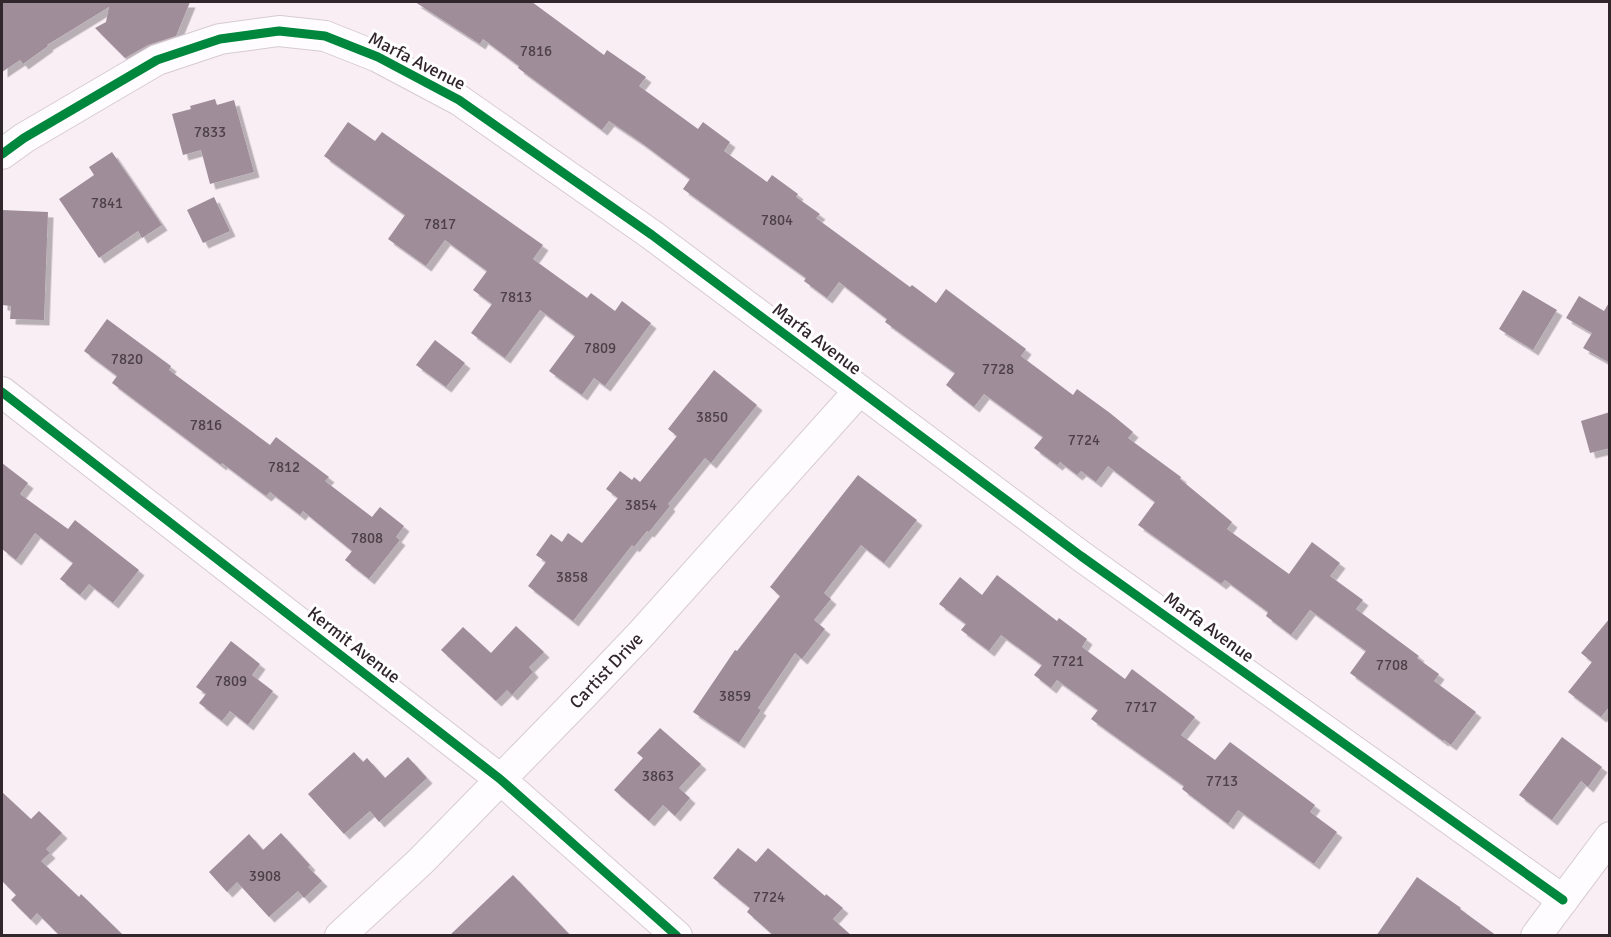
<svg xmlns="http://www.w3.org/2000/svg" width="1611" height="937" viewBox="0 0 1611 937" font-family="Signika,sans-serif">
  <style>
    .building { fill: #9f8e9a; filter: url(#shadow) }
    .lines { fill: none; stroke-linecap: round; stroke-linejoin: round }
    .minor-casing { stroke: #d7cbd2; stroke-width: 32 }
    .minor { stroke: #fefcfe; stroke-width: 30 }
    .cycleway-casing { stroke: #fff; stroke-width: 13 }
    .cycleway { stroke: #00873e; stroke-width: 9 }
    .labels { text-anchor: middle; stroke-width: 6; stroke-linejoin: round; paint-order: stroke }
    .number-label { font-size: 15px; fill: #4d4048 }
    .street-label { font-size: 18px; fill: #32262d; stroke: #fff }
  </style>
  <defs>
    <filter id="shadow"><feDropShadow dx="5.5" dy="5.5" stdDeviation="0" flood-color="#0004"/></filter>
  </defs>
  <rect width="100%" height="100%" fill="#faeef5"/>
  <g class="building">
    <path d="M2,2H190L176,36L148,45L125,58L95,28L106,22L109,7L47,45L48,46L23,64L20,60L2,72Z"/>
    <path d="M415,2H532L604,55L607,50L646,77L639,86L698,129L703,122L730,142L724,151L767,182L772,175L798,194L796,197L820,214L816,218L910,287L912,285L936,303L946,289L1026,349L1021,356L1073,395L1077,389L1110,413L1133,432L1128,438L1181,477L1180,479L1232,522L1227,529L1289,574L1312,542L1340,563L1330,576L1363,600L1356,609L1419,656L1417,658L1439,674L1434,681L1476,712L1451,745L1444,740L1443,741L1350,673L1366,651L1310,610L1291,635L1266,616L1268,612L1225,580L1221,584L1138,525L1155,502L1108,466L1096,482L1081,471L1077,475L1060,462L1057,465L1034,448L1043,437L984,394L974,407L946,385L955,373L885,322L887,319L839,282L827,298L804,281L806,278L683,189L690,179L639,141L609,121L602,130L518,68L519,66L483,39L480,44Z"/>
    <path d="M215,99L217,105L234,100L254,172L210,184L201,150L183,155L172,114L191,109L190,106Z"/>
    <path d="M348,122L375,141L382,132L543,245L533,259L587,298L591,293L615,311L622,301L651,323L605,386L594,378L582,395L549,371L575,336L540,310L505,358L471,333L492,304L473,290L487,271L445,240L426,266L388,239L405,215L324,156Z"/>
    <path d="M112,152L162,225L142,238L138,231L99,258L59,199L94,175L89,167Z"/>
    <path d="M214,197L230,231L203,243L187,210Z"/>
    <path d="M2,210L48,212L44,320L10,319L11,306L2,305Z"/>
    <path d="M1523,290L1557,310L1533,350L1499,329Z"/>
    <path d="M1579,296L1604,311L1610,301V363L1583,348L1592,333L1566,318Z"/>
    <path d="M107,319L171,366L169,370L270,445L276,437L329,477L325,481L372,517L380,507L404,526L396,537L400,540L369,579L345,560L352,551L303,511L300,515L270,492L266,496L222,463L221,465L112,383L117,376L84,351Z"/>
    <path d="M435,340L465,363L446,387L416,365Z"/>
    <path d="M714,370L757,405L711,463L705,458L668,504L670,506L649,532L647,531L634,547L632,545L573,621L528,586L546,562L536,555L551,534L562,542L568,533L582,543L618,498L606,489L620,471L632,480L634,477L640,482L677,436L668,429Z"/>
    <path d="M1610,412V448L1590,453L1581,421Z"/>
    <path d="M2,463L28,483L20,494L68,529L75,520L139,570L113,603L89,584L80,595L60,579L73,563L35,533L16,560L2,549Z"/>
    <path d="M858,475L917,520L884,563L861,545L824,593L831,599L814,620L825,629L802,659L795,653L758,708L761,710L739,743L693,712L735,650L737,651L780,596L770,587Z"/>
    <path d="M997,575L1057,621L1059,618L1087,639L1082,647L1125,679L1132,669L1195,717L1181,735L1215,760L1230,742L1315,805L1310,812L1337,832L1314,864L1238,810L1228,824L1182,789L1184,786L1091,719L1098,710L1057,680L1051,688L1034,675L1042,665L1001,635L989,651L961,630L966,624L939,604L960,577L982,595Z"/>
    <path d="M1610,618V706L1601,717L1568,692L1592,662L1581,653Z"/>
    <path d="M516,626L544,652L529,667L533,672L512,695L507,690L496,701L441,650L463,627L491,653Z"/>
    <path d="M231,641L260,664L252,675L273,691L248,725L230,711L222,721L199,703L206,694L196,687Z"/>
    <path d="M660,728L701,764L679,788L690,798L675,816L663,805L649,821L614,790L643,758L637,753Z"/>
    <path d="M1562,737L1602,767L1588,787L1581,781L1552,820L1519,795Z"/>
    <path d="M354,752L363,762L367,758L385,778L408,757L427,778L379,822L370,811L344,834L308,794Z"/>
    <path d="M2,792L31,819L39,811L62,833L46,849L50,853L41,861L79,897L81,894L124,936H60L37,913L31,920L11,900L16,895L2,881Z"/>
    <path d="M281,833L310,865L308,867L322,881L304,898L298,891L269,917L237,882L227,892L209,872L249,834L263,850Z"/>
    <path d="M738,848L756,862L768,848L825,896L826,894L843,908L833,919L852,936H774L747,912L750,908L713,878Z"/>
    <path d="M513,875L571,936H449Z"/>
    <path d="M1417,877L1461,908L1460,909L1497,936H1376Z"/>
  </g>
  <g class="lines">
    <g class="minor-casing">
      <g id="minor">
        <path d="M2,154L24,138L157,60L220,39L279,31L325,36L378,57L459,100L652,235L1081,556L1563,900"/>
        <path d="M2,392L500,779L677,936"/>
        <path id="s1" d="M340,936L421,861L583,695L642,633L859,391"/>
        <path d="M1536,936L1610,837"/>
      </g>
    </g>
    <use href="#minor" class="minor"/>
    <g class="cycleway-casing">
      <g id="cycleway">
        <path d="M2,154L24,138L157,60L220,39L279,31L325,36L378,57L459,100L652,235L1081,556L1563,900"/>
        <path d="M2,392L500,779L677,936"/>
      </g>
    </g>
    <use href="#cycleway" class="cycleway"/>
  </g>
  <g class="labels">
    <g class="number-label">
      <text x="536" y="56">7816</text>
      <text x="210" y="137">7833</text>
      <text x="107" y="208">7841</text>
      <text x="777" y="225">7804</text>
      <text x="440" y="229">7817</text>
      <text x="516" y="302">7813</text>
      <text x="600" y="353">7809</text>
      <text x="127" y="364">7820</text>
      <text x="998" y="374">7728</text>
      <text x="712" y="422">3850</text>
      <text x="206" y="430">7816</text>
      <text x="1084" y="445">7724</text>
      <text x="284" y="472">7812</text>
      <text x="641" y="510">3854</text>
      <text x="367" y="543">7808</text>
      <text x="572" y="582">3858</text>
      <text x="1068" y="666">7721</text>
      <text x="1392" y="670">7708</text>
      <text x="231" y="686">7809</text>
      <text x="735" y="701">3859</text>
      <text x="1141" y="712">7717</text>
      <text x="658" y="781">3863</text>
      <text x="1222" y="786">7713</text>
      <text x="265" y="881">3908</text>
      <text x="769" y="902">7724</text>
    </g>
    <g class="street-label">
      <text transform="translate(417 61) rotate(27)" y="6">Marfa Avenue</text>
      <text transform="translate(817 339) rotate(37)" y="6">Marfa Avenue</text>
      <text transform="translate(1209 627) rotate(36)" y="6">Marfa Avenue</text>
      <text transform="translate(354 645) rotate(38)" y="6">Kermit Avenue</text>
      <text dy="6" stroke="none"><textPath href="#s1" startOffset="376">Cartist Drive</textPath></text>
    </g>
  </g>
  <rect width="1611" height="937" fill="none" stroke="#32262d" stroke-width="6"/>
</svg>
